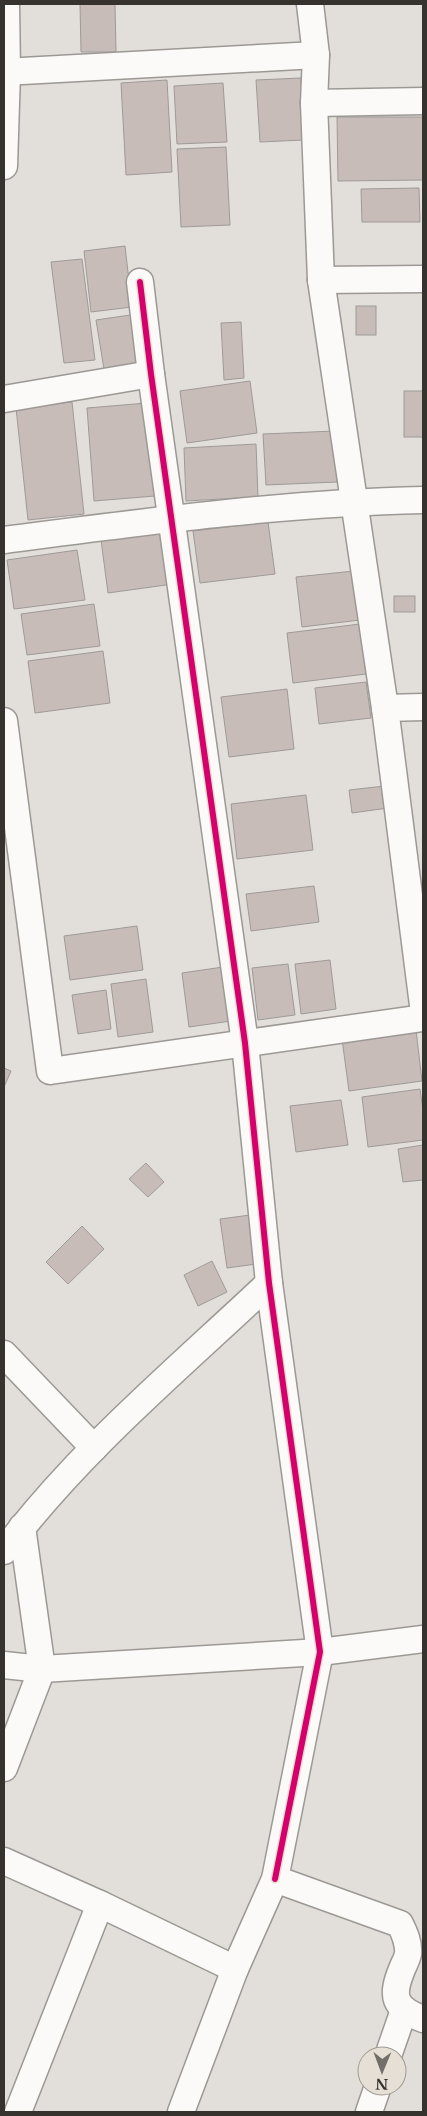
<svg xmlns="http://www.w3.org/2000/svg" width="427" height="2116" viewBox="0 0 427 2116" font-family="'Libre Baskerville',serif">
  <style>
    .building { fill: #c8bcb9; stroke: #9e9a98 }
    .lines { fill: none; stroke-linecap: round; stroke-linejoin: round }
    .street-casing { stroke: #9c9995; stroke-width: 29 }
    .street { stroke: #fbfaf9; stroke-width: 26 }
    .cycleway-casing { stroke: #e6dfd5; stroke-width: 9 }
    .cycleway { stroke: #d6006c; stroke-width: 6 }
  </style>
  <rect width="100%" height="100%" fill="#e2ded9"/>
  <g class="building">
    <path d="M80,4H115L116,52H81Z"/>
    <path d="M301,78L304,140L260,142L256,80Z"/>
    <path d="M167,80L172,172L126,175L121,83Z"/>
    <path d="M223,83L227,142L177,144L174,86Z"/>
    <path d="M337,117H423V180L338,181Z"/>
    <path d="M226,147L230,225L181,227L177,149Z"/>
    <path d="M419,188L420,222H362L361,189Z"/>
    <path d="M125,246L132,307L91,312L84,251Z"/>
    <path d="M82,259L95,360L64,363L51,262Z"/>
    <rect x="356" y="306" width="20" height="29"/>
    <path d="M137,314L145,363L104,369L96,320Z"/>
    <path d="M241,322L244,378L224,380L221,323Z"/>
    <path d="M250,381L257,433L187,443L180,391Z"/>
    <rect x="404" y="391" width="19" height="46"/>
    <path d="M72,402L84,514L28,520L16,408Z"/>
    <path d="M147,403L155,496L94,501L87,408Z"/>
    <path d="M335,431L337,482L266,485L263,434Z"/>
    <path d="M256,444L258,497L186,501L184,448Z"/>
    <path d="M268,522L275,574L200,583L193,531Z"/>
    <path d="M165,531L173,584L108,593L101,540Z"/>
    <path d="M77,550L85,600L14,609L7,560Z"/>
    <path d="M354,571L360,620L302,627L296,577Z"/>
    <rect x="394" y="596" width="21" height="16"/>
    <path d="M94,604L100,646L27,655L21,614Z"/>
    <path d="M360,624L366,674L293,683L287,633Z"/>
    <path d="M103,651L110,703L35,713L28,661Z"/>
    <path d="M366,682L371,718L319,724L315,688Z"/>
    <path d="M287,689L294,749L229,757L221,697Z"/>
    <path d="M385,786L388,808L352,813L349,790Z"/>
    <path d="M306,795L313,850L237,859L231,804Z"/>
    <path d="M314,886L319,922L251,931L246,894Z"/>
    <path d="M137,926L143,970L70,980L64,936Z"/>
    <path d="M330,960L336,1009L301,1014L295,964Z"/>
    <path d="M288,964L295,1015L258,1020L252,968Z"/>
    <path d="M223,967L231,1021L189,1027L182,973Z"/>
    <path d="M146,979L153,1032L118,1037L111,984Z"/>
    <path d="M106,990L111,1029L78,1034L72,995Z"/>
    <path d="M416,1030L422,1081L349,1091L342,1039Z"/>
    <path d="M4,1068L11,1071L4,1087Z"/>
    <path d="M420,1089L423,1110V1140L368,1147L362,1097Z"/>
    <path d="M341,1100L348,1145L296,1152L290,1106Z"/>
    <path d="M423,1145V1180L403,1182L398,1149Z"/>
    <path d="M146,1163L164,1182L148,1197L129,1179Z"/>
    <path d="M258,1214L264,1263L227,1268L220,1219Z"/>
    <path d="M82,1226L104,1249L68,1284L46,1262Z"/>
    <path d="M212,1261L227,1292L198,1306L184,1275Z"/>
  </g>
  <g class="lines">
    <g class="street-casing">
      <g id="street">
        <path d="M310,4L316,55L314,103L321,280L385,708L423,1005"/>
        <path d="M4,72L316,55"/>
        <path d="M314,103L423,101"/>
        <path d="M4,166L7,72L6,4"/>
        <path d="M321,280L423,279"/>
        <path d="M140,282L151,374L245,1043L269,1283L320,1652L275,1879"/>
        <path d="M4,399L151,374"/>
        <path d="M4,540C143,522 282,503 423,500"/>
        <path d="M385,708L423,707"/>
        <path d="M4,721L50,1071L423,1018"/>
        <path d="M4,1354L94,1448"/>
        <path d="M4,1551C79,1451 178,1369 269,1283"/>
        <path d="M4,1665L42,1669L320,1652L423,1639"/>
        <path d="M4,1768L42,1669L22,1527"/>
        <path d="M4,1861L100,1904L235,1969"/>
        <path d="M388,2056L404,2010"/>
        <path d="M18,2112L100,1904"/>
        <path d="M181,2112L235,1969L275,1879L400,1924C405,1934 409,1943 408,1954C407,1959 404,1964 402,1969C391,1996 393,2008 423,2019"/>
        <path d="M369,2112L378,2086"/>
      </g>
    </g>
    <use href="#street" class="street"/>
    <g class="cycleway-casing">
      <path id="cycleway" d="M140,282L151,374L245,1043L269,1283L320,1652L275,1879"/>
    </g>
    <use href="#cycleway" class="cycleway"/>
  </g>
  <rect width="427" height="2116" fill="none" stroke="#36332f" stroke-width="10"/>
  <g transform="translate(382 2071) rotate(181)"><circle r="24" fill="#e6dfd5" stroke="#a09a93"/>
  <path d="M0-4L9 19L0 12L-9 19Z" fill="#726f6a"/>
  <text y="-8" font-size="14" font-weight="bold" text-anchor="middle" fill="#36332f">N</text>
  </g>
</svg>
